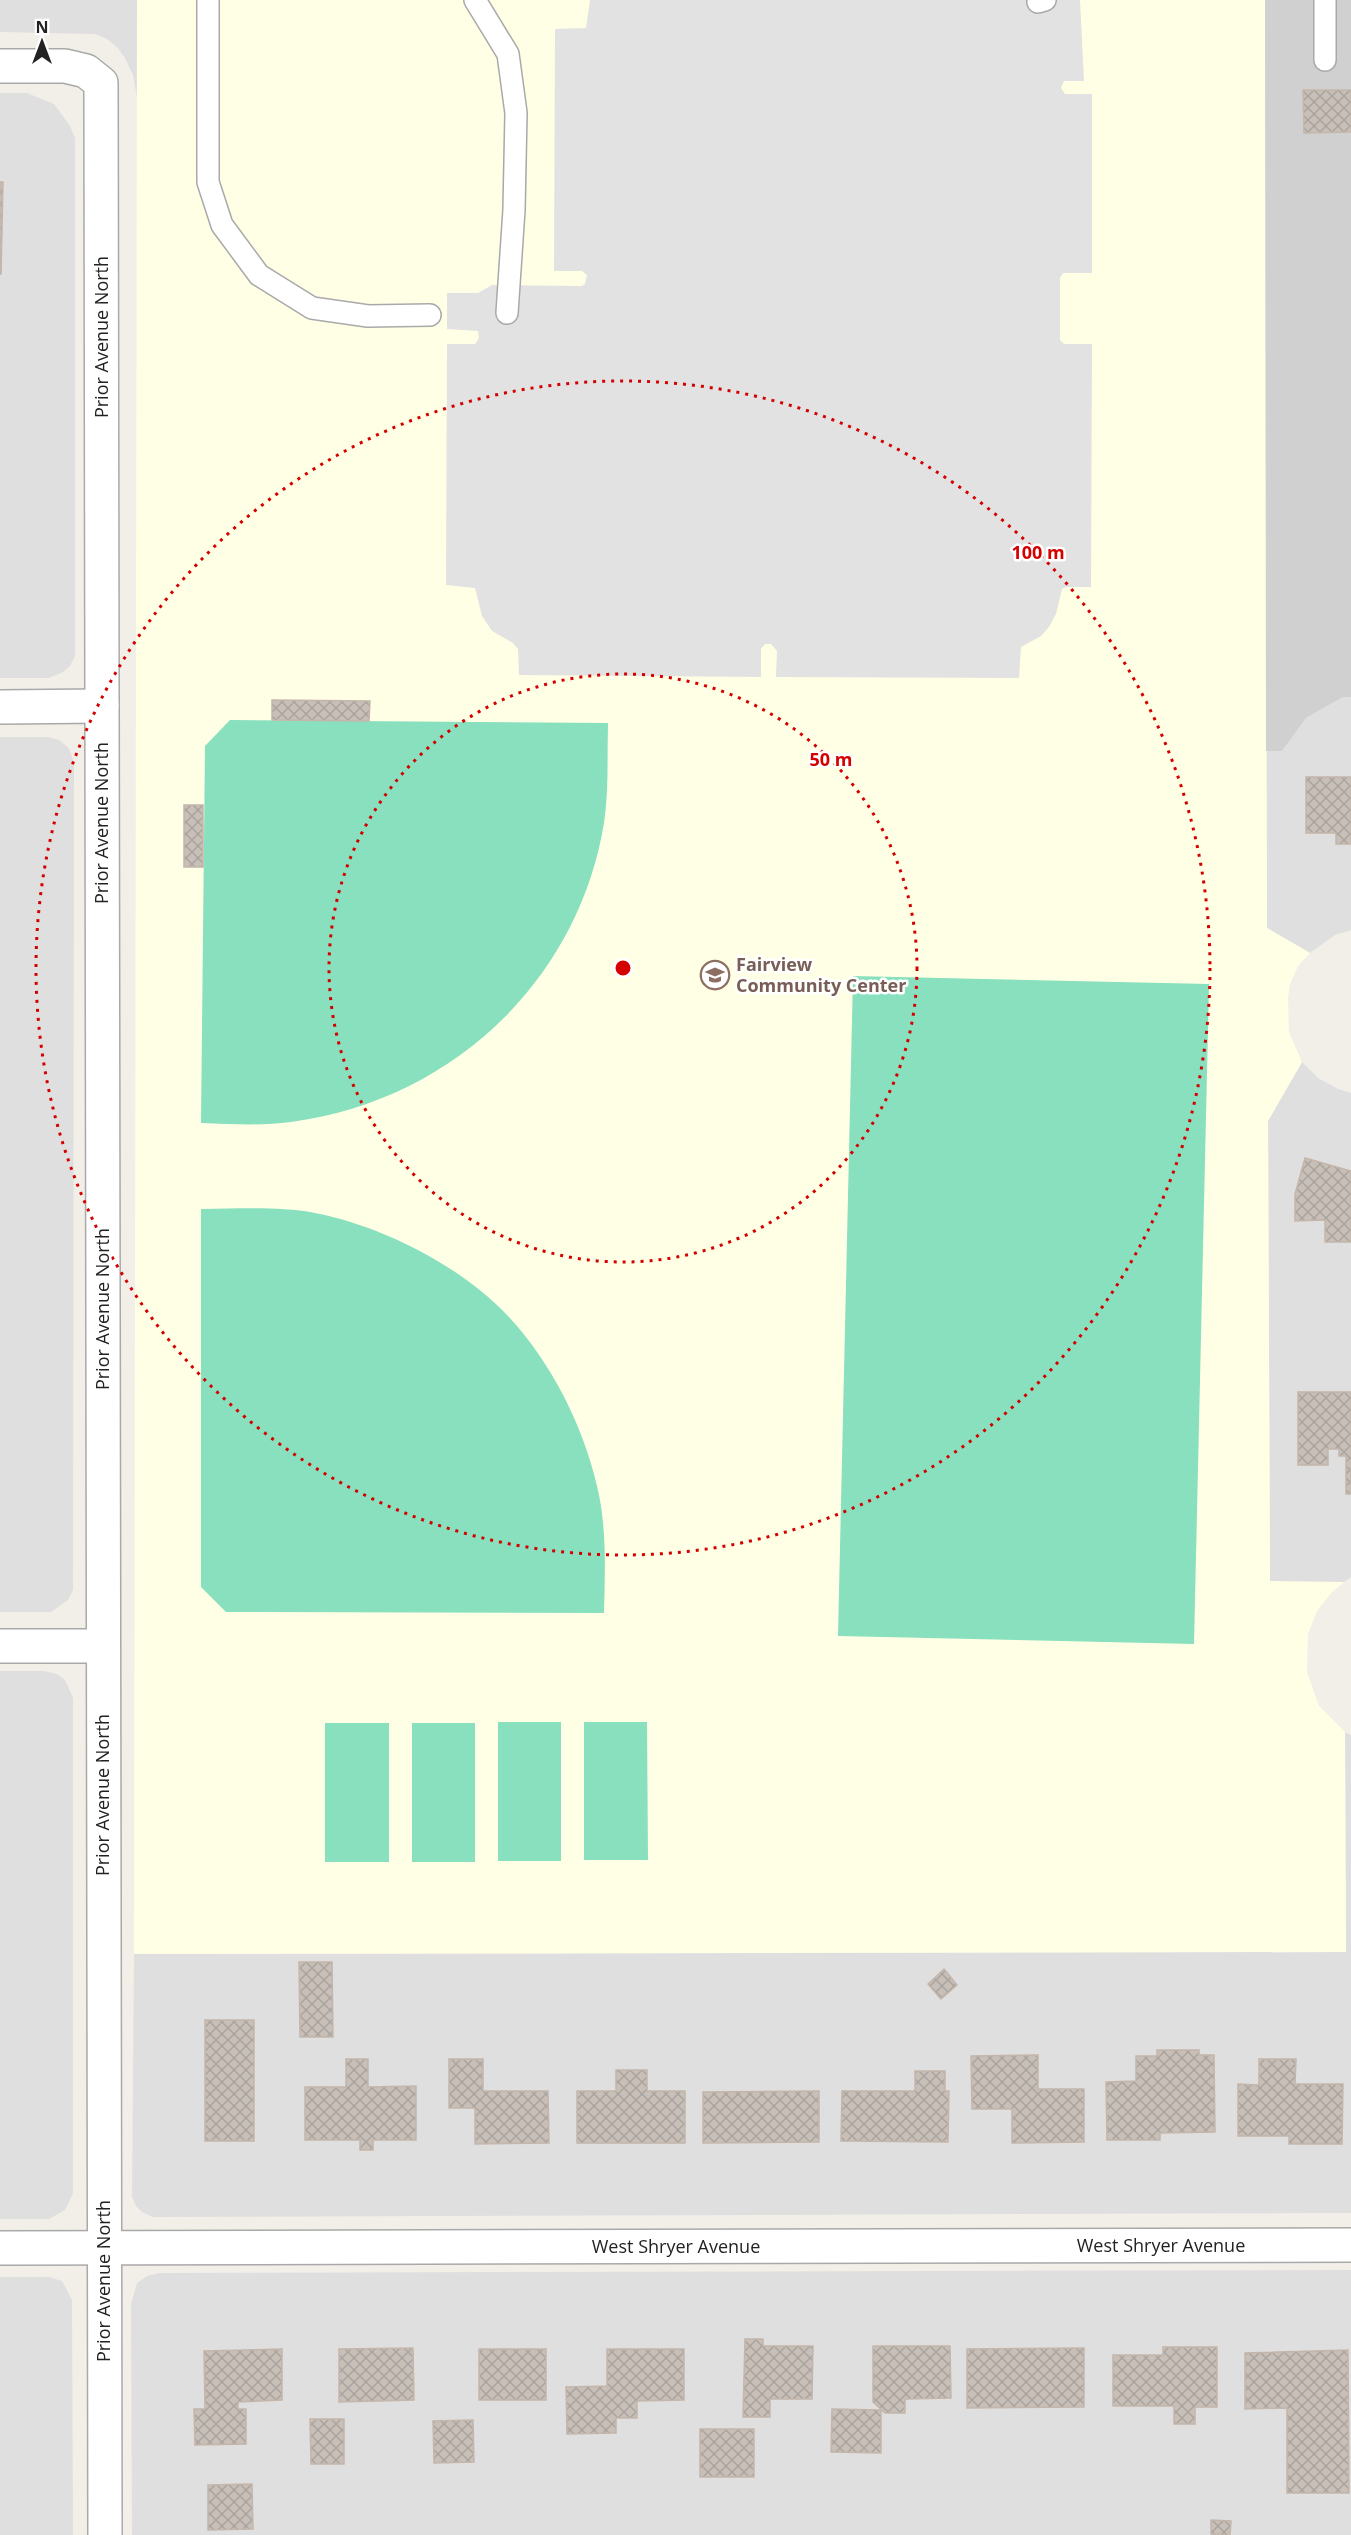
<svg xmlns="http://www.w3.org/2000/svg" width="1351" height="2535" viewBox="0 0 1351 2535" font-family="'Open Sans',sans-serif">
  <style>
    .residential { fill: #e0dfdf }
    .education { fill: #ffffe5 }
    .religious { fill: #d0d0d0 }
    .pitch { fill: #88e0be }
    .parking { fill: #e2e2e2 }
    .building { fill: url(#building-cross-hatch); stroke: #c4b6ab; stroke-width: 1.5 }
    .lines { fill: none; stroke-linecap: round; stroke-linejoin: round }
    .service-casing { stroke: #a9a9a9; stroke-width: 24 }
    .minor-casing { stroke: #a9a9a9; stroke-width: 36 }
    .service { stroke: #fff; stroke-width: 21 }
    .minor { stroke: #fff; stroke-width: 33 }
    .ring { fill: none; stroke: #d40000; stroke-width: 3; stroke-dasharray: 3 6 }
    .labels { text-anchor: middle; stroke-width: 5; stroke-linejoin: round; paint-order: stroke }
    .street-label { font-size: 18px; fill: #222; stroke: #fff }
    .education-label { font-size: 18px; font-weight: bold; fill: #785e54; stroke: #fff; text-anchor: start }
    .centre { fill: #d40000; stroke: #fff; stroke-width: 3 }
    .ring-label { font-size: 18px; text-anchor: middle; font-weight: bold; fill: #d40000; stroke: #fff; stroke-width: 5; stroke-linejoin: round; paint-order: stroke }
  </style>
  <defs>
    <pattern id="building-cross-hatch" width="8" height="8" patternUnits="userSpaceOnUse" patternTransform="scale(1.5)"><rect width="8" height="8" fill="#c7bfb8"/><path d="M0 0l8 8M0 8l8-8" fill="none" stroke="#aba49e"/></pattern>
  </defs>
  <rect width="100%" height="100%" fill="#f2efe9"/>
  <g class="residential">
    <path d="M0,0H137V98L133,75L125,58L118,48L107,39L95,34L0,32Z"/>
    <path d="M0,93H27L54,104L70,126L75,138V656L70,666L63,672L49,678H0Z"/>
    <path d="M1343,697H1351V930L1335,935L1310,953L1267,928L1266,751H1282L1306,718Z"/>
    <path d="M0,737H48L59,740L69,748L74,763L73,1590L68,1600L51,1612H0Z"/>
    <path d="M1302,1062L1318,1078L1338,1089L1351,1093V1577L1344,1582H1270L1268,1121Z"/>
    <path d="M0,1671H44L57,1674L65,1680L73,1698V2193L65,2210L49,2219H0Z"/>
    <path d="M1345,1732L1351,1735V2213L153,2217L142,2212L136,2206L132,2197L134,1954L1346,1952Z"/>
    <path d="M1351,2270V2535H132L131,2304L137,2283L147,2276L159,2273Z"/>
    <path d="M0,2277H49L62,2281L72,2300L73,2535H0Z"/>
  </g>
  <path class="education" d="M137,0H1265L1267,928L1310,953L1298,966L1290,984L1288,998L1289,1032L1302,1062L1268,1121L1270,1581L1344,1582L1332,1592L1317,1611L1308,1634L1307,1672L1319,1706L1345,1732L1346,1952L134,1954Z"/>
  <path class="religious" d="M1265,0H1351V697H1343L1306,718L1282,751H1266Z"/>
  <g class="pitch">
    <path d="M230,720L608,723C607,756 609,790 604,823C578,982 450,1101 291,1122C261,1126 231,1124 201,1123L205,746Z"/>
    <path d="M853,976L1209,984L1194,1644L838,1636Z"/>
    <path d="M201,1209C239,1209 278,1206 315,1213C382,1226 459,1265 506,1314C550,1360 583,1425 597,1486C607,1527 605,1571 604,1613L226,1612L201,1587Z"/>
    <rect x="498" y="1722" width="63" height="139"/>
    <path d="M584,1722H647L648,1860H584Z"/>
    <rect x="325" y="1723" width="64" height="139"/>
    <rect x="412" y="1723" width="63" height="139"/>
  </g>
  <path class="parking" d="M590,0H1080L1084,81H1064L1061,88L1065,94H1092V273H1063L1060,278V340L1064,344H1092L1091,587H1065L1062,589L1056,614L1049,627L1041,636L1021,647L1019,678L776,677L777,651L771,644H765L761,649V677L519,675L518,649L513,643L492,631L482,616L475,588L446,585L447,344H475L479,338L478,331L447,329V293H478L492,285L582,286L585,284L587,275L582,271H554L555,29L586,28Z"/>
  <g class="building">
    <path d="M1303,90H1351V132L1304,133Z"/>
    <path d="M0,182H3L1,274H0Z"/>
    <path d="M272,700L370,701L369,721L272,720Z"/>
    <path d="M1306,777H1351V844H1336V833H1306Z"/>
    <rect x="184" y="805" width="19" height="62"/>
    <path d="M1305,1158L1351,1171V1242H1325V1220L1295,1221V1194Z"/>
    <path d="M1298,1392H1351V1494H1346V1456H1339V1449H1328V1465H1298Z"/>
    <path d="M299,1962H332L333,2037H300Z"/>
    <path d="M944,1969L957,1985L941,1999L928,1984Z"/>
    <rect x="205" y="2020" width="49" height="121"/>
    <path d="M1157,2050H1199V2055H1214L1215,2132L1160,2133V2140H1107L1106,2082L1136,2081V2056H1157Z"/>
    <path d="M1038,2055V2089H1084V2142L1012,2143V2109H972L971,2056Z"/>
    <path d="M346,2059H368V2087L416,2086V2140H373V2150H360V2140H305V2087H346Z"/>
    <path d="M449,2059H483V2091H548L549,2143L475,2144V2108H449Z"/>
    <path d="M1259,2059H1296L1295,2084H1343L1342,2144H1289V2136H1238V2084L1259,2085Z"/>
    <path d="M616,2070H647V2091H685V2143H577V2091H616Z"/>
    <path d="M915,2071H945V2091H949L948,2142L841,2141L842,2091H915Z"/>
    <path d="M819,2091V2142L703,2143V2092Z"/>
    <path d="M745,2339H763V2346H813L812,2399H770V2417H743Z"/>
    <path d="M873,2346H950L951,2398L905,2399V2413H885L873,2402Z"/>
    <path d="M1163,2347H1217V2407H1195V2424H1174V2406H1113V2355H1163Z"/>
    <path d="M413,2348L414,2400L339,2402V2349Z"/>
    <path d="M1084,2348V2407L967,2408V2349Z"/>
    <path d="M282,2349V2400L238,2402V2409H246V2444L195,2445L194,2409H205L204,2351Z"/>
    <rect x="479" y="2349" width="67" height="51"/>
    <path d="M607,2349H684V2400L637,2401V2418H616V2433L567,2434L566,2387L607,2386Z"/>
    <path d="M1348,2350L1349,2493H1287V2408L1245,2409V2353Z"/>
    <path d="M832,2409L881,2410V2453L831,2452Z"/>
    <path d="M310,2419H344V2464H311Z"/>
    <path d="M473,2420L474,2462L434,2463L433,2421Z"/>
    <rect x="700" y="2429" width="54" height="48"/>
    <path d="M252,2484L253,2529L208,2530V2485Z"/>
    <path d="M1211,2520L1231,2521L1230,2535L1211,2534Z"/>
  </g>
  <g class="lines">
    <g class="service-casing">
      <g id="service">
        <path d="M208,0V182L222,225L259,275L312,308L368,316L430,315"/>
        <path d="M475,0L508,54L516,113L514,210L507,313"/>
        <path d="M1325,0V60"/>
        <path d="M1038,2L1045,0"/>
      </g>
    </g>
    <g class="minor-casing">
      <g id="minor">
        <path d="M0,66H65L86,71L101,83L105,2535"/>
        <path d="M0,707L102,706"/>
        <path d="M0,1646H103"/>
        <path d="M0,2248L1351,2245"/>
      </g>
    </g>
    <use href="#service" class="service"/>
    <use href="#minor" class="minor"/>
  </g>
  <g class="ring">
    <circle cx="623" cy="968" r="294"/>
    <circle cx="623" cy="968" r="587"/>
  </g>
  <defs>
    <g id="school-ring" transform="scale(1.5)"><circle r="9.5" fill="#fff" stroke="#8d6e63" stroke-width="1.5"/><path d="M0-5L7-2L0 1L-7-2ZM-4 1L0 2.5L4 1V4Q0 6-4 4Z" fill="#8d6e63"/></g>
  </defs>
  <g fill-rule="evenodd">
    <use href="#school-ring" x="715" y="975"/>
  </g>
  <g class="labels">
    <g class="street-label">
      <text transform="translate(102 337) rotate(-90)" y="6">Prior Avenue North</text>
      <text transform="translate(102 823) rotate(-90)" y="6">Prior Avenue North</text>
      <text transform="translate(103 1309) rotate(-90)" y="6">Prior Avenue North</text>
      <text transform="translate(103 1795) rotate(-90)" y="6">Prior Avenue North</text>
      <text x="1161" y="2252">West Shryer Avenue</text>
      <text x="676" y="2253">West Shryer Avenue</text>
      <text transform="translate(104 2281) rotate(-90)" y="6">Prior Avenue North</text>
    </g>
    <g class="education-label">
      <text x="736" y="971">Fairview<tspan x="736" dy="21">Community Center</tspan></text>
    </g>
  </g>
  <circle cx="623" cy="968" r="9" class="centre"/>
  <g class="ring-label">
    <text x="1038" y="559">100 m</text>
    <text x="831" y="766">50 m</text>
  </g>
  <g transform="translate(42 42)" stroke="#ffffff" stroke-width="4.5" paint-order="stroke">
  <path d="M0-4.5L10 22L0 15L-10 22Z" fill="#222222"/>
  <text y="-9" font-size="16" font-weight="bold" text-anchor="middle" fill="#222222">N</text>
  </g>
</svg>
